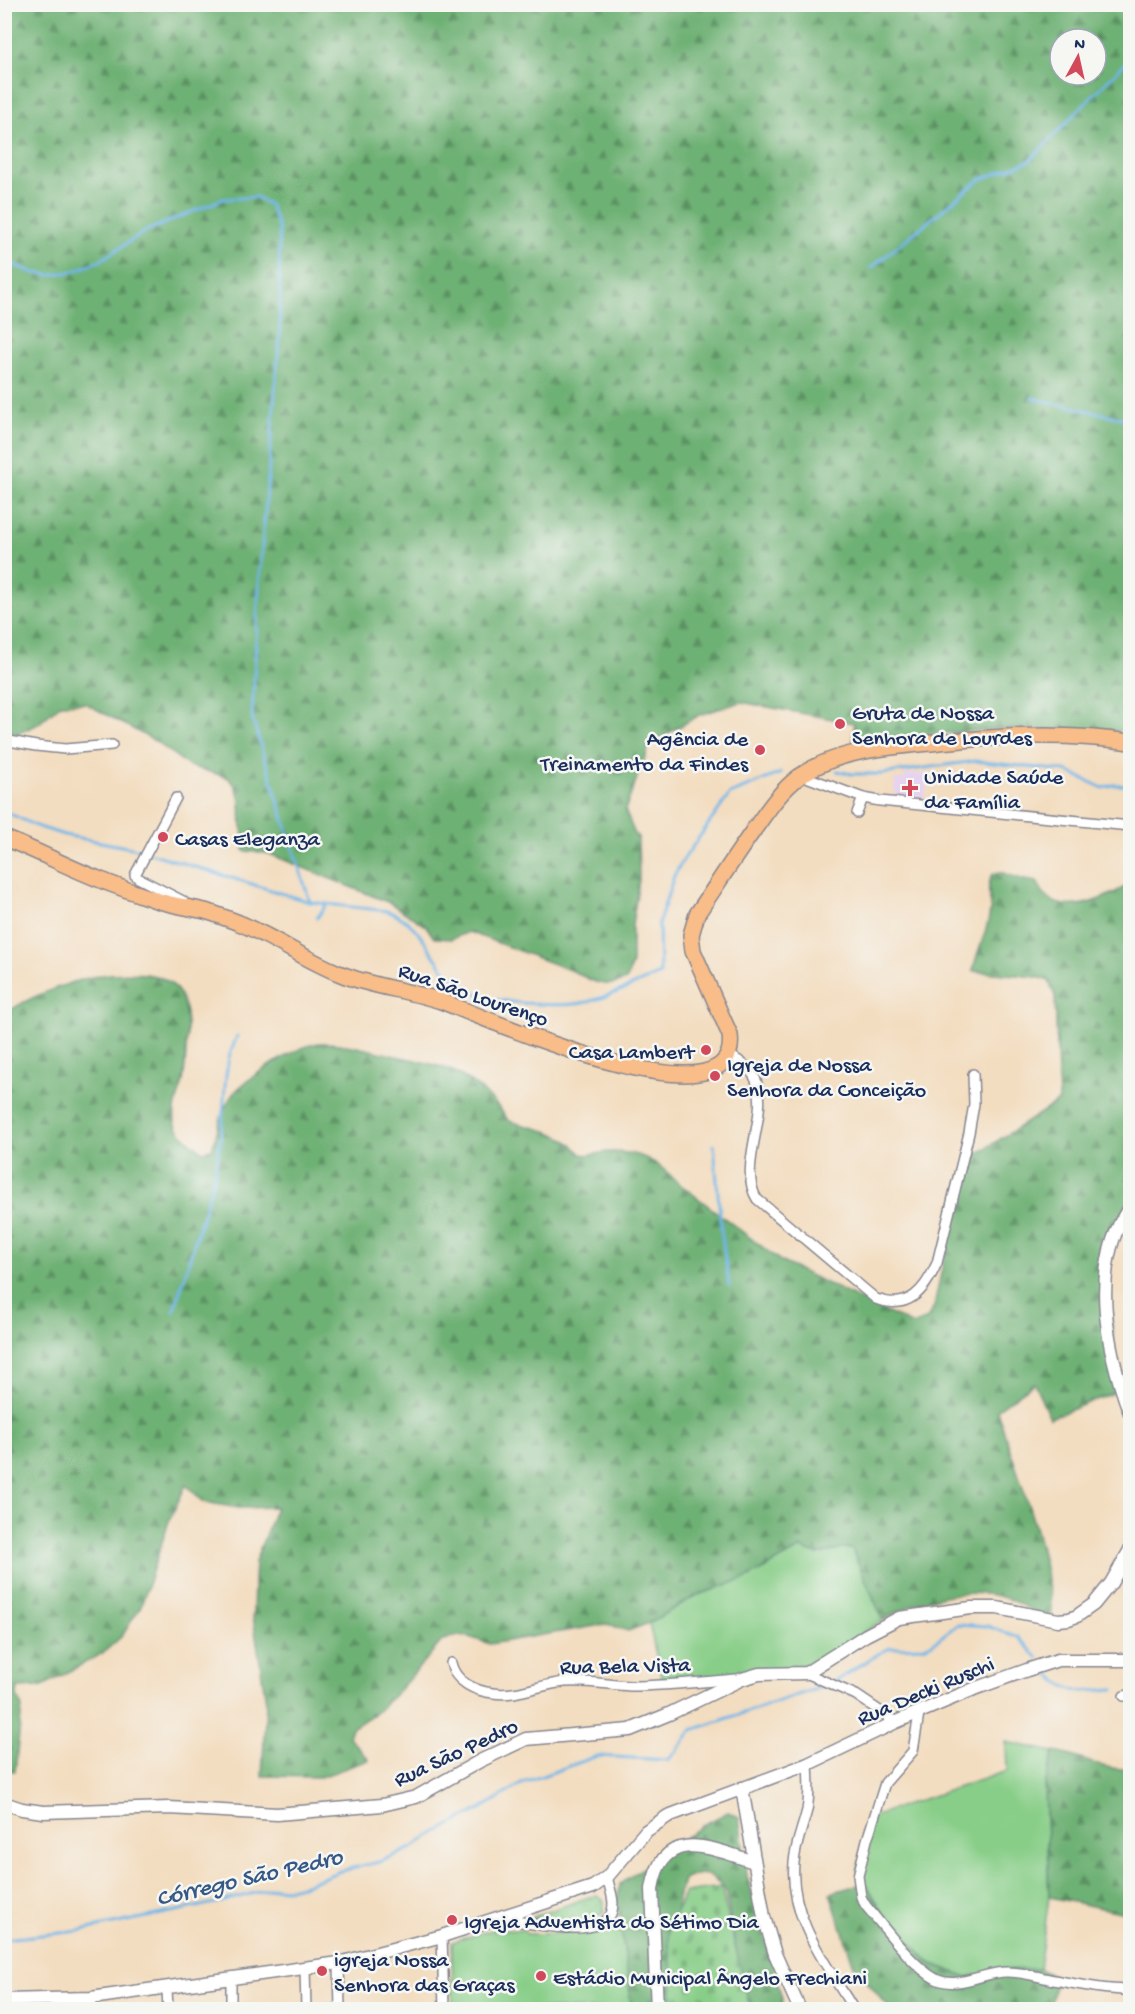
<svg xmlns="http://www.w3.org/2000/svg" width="1135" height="2014" viewBox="0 0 1135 2014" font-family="'Gochi Hand',sans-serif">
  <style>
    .built { fill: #e6d3f0 }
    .grass { fill: #88ce88; stroke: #527e73; stroke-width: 1.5 }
    .forest { fill: url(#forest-firs); stroke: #447069; stroke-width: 1.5; fill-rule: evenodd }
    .cemetery { fill: url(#cemetery-stones); stroke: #527e73; stroke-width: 1.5 }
    .park { fill: url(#park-dots); stroke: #527e73; stroke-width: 1.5 }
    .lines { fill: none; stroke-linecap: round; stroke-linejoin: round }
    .stream { stroke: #70b6e7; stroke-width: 3 }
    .minor-casing { stroke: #87868f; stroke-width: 12 }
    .tertiary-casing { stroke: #87868f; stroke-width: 15 }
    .primary-casing { stroke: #87868f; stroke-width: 18 }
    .minor { stroke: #fff; stroke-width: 9 }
    .tertiary { stroke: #fff; stroke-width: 12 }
    .primary { stroke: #f8bd89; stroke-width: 15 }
    .poi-dot { fill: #d1495b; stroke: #f6f6f2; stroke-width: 2 }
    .labels { text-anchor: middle; stroke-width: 5; stroke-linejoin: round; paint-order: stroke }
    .poi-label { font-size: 22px; fill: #1b2f5e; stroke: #f6f6f2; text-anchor: start }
    .street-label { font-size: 22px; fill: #1b2f5e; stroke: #f6f6f2 }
    .water-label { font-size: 24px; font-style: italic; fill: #355887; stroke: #f6f6f2 }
  </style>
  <defs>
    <pattern id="forest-firs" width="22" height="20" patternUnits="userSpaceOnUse" patternTransform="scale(1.5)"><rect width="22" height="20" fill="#6eb174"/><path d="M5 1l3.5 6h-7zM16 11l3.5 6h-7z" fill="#5a9062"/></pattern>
    <pattern id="cemetery-stones" width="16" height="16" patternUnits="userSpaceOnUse" patternTransform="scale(1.5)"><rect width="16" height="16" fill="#88ce88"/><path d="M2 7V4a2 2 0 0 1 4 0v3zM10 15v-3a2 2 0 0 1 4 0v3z" fill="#75b178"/></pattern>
    <pattern id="park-dots" width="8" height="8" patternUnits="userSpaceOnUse" patternTransform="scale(1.5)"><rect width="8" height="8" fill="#88ce88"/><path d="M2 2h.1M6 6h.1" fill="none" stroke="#75b178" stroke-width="1.8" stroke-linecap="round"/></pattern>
  </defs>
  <rect width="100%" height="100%" fill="#f6f6f2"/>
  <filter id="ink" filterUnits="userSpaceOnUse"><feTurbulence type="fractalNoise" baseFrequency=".0167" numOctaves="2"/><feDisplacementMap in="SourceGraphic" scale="12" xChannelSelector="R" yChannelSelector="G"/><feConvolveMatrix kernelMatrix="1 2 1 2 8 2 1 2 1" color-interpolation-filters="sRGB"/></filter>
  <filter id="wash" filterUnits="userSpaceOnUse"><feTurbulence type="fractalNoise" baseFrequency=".008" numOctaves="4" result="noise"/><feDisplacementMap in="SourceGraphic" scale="24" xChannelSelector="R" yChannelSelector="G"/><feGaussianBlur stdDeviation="1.35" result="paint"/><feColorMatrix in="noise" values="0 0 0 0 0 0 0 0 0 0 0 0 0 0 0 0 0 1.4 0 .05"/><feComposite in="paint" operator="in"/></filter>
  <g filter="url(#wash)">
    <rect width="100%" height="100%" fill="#f3ddc0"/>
    <path class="built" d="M905,774H932L931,781H927L925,798L894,794L895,779L904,780Z"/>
    <g class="grass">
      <path d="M801,1548L818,1555L842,1548L852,1549L883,1620L802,1673L662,1682L649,1623L695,1596L749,1577Z"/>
      <path d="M1006,1742L1054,1752L1045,1784L1049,1897L1039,1969L967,1977L930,1963L884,1914L857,1869L873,1816L1007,1771Z"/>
      <path d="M491,1930H523L527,1934L626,1932L631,2009H453L452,1942Z"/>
    </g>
    <g class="forest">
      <path d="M4,5H1130V731L997,729L853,741L854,723L741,702L699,715L650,744L625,810L636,837L638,836L639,880L632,926V963L627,979C608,990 593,982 575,972L469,932L451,939L434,938L426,926L390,903L267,853L244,851L239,795L234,784L227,777L189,766L155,741L85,703L61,704L38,724L17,734L5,732ZM1060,39H1096V75H1060Z"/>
      <path d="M1000,872L1021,879L1037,882C1040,887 1043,894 1048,898C1071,916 1110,896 1130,884V1202L1106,1262L1118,1391L1050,1418L1034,1383L997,1410C1018,1477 1048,1548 1052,1618C1035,1615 1021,1603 1005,1598C964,1586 918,1599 883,1620L852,1549L842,1548L818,1555L801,1548L749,1577L695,1596L649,1623L628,1631L607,1624L490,1644L469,1637L455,1636L442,1641L402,1687L378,1711L352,1728L349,1737L369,1760L321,1777L262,1776L266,1702L253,1617L254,1580L255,1562L276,1507L238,1508L204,1502L186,1485L169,1521L141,1606L122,1636L103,1653L41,1687L18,1688L17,1696L22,1707L15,1771L5,1770L4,1015C28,996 80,977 110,974C161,970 189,978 187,1035C186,1050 186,1065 183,1081C180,1094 173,1106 175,1121C176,1132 193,1144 202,1151L212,1149C218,1130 221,1108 234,1093C247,1078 300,1044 320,1043C344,1042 373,1051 397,1056C414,1060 443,1065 458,1074C478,1085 496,1102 508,1120C534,1130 562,1129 581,1154C596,1157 596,1152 609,1152C640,1151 656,1160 677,1182L782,1262L913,1325L927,1319L934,1307L960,1181L974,1156L1059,1101L1055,996L1049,981L1038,977L973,971C976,951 988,932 990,911C992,895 984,888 993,874Z"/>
      <path d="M1054,1752C1080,1756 1104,1771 1130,1769V1914L1049,1897L1045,1784Z"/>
      <path d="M728,1812L739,1817L747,1876L785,2009H747L725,1890C710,1874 704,1869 683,1880L677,1902V2009H632L617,1900L620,1884L705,1824Z"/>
      <path d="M865,1883L884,1914L930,1963L967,1977L1000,1970L1031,1969H1039L1052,1975L1055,1985L1050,2009H890L854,1966L830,1893Z"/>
    </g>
    <path class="cemetery" d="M721,1887L750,2009H671L673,1982L668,1931L685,1892Z"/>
    <path class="park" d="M597,1896L604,1901V1913C583,1926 552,1920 528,1920L527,1919L589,1897Z"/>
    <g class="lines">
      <g class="stream">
        <path d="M4,261L35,273L51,275L75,271L101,260L146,231L223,199L256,197L270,205L279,229L280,333L259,583L252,718L310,902"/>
        <path d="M871,268L979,180L1029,161L1130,58"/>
        <path d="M1032,398L1130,420"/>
        <path d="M837,771L852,774H881L975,761L1066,771L1103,788L1113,785H1130"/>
        <path d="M4,811L36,826L64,835L137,849L310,902L387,911C419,922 424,945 444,969C454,981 471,992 486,997C503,1003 564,1007 582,1003C608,998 635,984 660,974L659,922L674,876L683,860L730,794L781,773"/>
        <path d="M317,918L327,904"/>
        <path d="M714,1145L721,1229L729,1286"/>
        <path d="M174,1311L214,1178L221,1135L226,1075L229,1057L237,1036"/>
        <path d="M1048,1673C1073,1697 1082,1691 1114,1689"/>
        <path d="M834,1682L880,1653L890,1648L924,1647L933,1643L958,1624L987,1626L1018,1637L1038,1658"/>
        <path d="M4,1939L79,1931L215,1903L274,1888L289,1889L305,1885L340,1871L379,1862L412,1848L429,1836L479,1810L523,1783L597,1756L667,1760C678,1753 683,1740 692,1730L828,1685"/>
      </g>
    </g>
  </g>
  <g filter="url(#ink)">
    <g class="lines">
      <g class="minor-casing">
        <g id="minor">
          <path d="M4,740L36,746L65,749L112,745"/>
          <path d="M801,775L863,798L880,801L1130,826"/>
          <path d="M176,798L135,875L138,878L183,901"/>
          <path d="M857,813L863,798"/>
          <path d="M730,1055C739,1061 748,1066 754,1076C773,1110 736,1165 757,1199L876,1299C909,1311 925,1290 937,1263L969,1133L974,1104L973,1074"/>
          <path d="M451,1663C455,1682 475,1691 493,1693C517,1697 541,1684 565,1682C587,1680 609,1685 630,1686C665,1686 701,1682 736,1679"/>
          <path d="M806,1673L856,1695L896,1722"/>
          <path d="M1124,1696L1130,1695"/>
          <path d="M919,1714L913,1751L885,1783L867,1840L858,1876L861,1897L866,1906C884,1927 913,1967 936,1979C958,1990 985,1971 1008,1972C1022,1972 1035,1976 1049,1979C1076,1984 1103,1990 1130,1990"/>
          <path d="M808,1764C809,1779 810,1795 807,1810C803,1827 795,1845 794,1863C789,1918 827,1965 854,2010"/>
          <path d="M502,1917C523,1923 599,1940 611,1914C616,1903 610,1889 607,1877"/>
          <path d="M442,1936L444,2010"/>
          <path d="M339,1963L340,2010"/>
          <path d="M305,1967L306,2010"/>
          <path d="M231,1978V2010"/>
          <path d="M167,1989L168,2010"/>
          <path d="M90,2010L91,1998"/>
        </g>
      </g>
      <g class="tertiary-casing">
        <g id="tertiary">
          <path d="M1130,1207C1088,1264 1107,1352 1130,1413"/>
          <path d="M742,1788L764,1917L775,1954L800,2010"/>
          <path d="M4,1803L22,1809L43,1812L169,1808L277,1814L382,1805L416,1797L480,1761L526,1739L630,1730L669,1714L742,1679L759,1674L806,1673L866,1635L899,1618L971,1608H997L1058,1620L1069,1619L1077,1616L1094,1604L1111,1583L1130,1550"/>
          <path d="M4,2000L91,1998L339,1963L442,1936L593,1887L607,1877L646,1831L668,1816L808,1764L896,1722L974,1689L1027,1670L1058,1660H1130"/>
          <path d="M657,2010L652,1889C662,1825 711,1848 754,1862"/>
        </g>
      </g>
      <g class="primary-casing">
        <path id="primary" d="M4,838C36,850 65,866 96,878C115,886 136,893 156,900C171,905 188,907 205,911C216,914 228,919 239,923C274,937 305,960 341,974C373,987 408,990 441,1001C479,1015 743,1134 730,1035L693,951L691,935L697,914C716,886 734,858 753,831C767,811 780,791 800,776C837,750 888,747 931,743C998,736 1064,732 1130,742"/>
      </g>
      <use href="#minor" class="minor"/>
      <use href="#tertiary" class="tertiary"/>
      <use href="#primary" class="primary"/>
    </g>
  </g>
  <g class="poi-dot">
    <circle cx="840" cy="724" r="6"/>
    <circle cx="760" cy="750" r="6"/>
    <path d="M907 779h6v6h6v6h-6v6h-6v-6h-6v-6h6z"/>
    <circle cx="163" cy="837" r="6"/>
    <circle cx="706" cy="1050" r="6"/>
    <circle cx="715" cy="1076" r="6"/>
    <circle cx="452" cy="1920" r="6"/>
    <circle cx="322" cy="1971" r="6"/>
    <circle cx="541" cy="1976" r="6"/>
  </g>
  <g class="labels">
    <g class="poi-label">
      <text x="852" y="719">Gruta de Nossa<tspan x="852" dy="25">Senhora de Lourdes</tspan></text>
      <text x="748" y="745" text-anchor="end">Agência de<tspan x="748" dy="25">Treinamento da Findes</tspan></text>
      <text x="924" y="783">Unidade Saúde<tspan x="924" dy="25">da Família</tspan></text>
      <text x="175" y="845">Casas Eleganza</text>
      <text x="694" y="1058" text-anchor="end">Casa Lambert</text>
      <text x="727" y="1071">Igreja de Nossa<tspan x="727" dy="25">Senhora da Conceição</tspan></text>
      <text x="464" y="1928">Igreja Adventista do Sétimo Dia</text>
      <text x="334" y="1966">igreja Nossa<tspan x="334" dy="25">Senhora das Graças</tspan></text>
      <text x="553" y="1984">Estádio Municipal Ângelo Frechiani</text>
    </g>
    <g class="street-label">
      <text transform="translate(474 993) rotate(19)" y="8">Rua São Lourenço</text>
      <text transform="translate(625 1664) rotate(-1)" y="8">Rua Bela Vista</text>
      <text transform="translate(925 1689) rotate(-23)" y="8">Rua Decki Ruschi</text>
      <text transform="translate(455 1751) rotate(-25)" y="8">Rua São Pedro</text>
    </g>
    <g class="water-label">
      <text transform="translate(249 1876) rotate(-13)" y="8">Córrego São Pedro</text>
    </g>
  </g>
  <rect width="1135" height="2014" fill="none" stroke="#f6f6f2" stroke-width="24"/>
  <g transform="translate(1078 57) rotate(8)"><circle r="28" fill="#f6f6f2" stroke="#9ea6b7" stroke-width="1.5"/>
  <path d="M0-4.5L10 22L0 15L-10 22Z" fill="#d1495b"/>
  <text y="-9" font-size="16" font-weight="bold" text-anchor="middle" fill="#1b2f5e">N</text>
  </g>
</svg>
